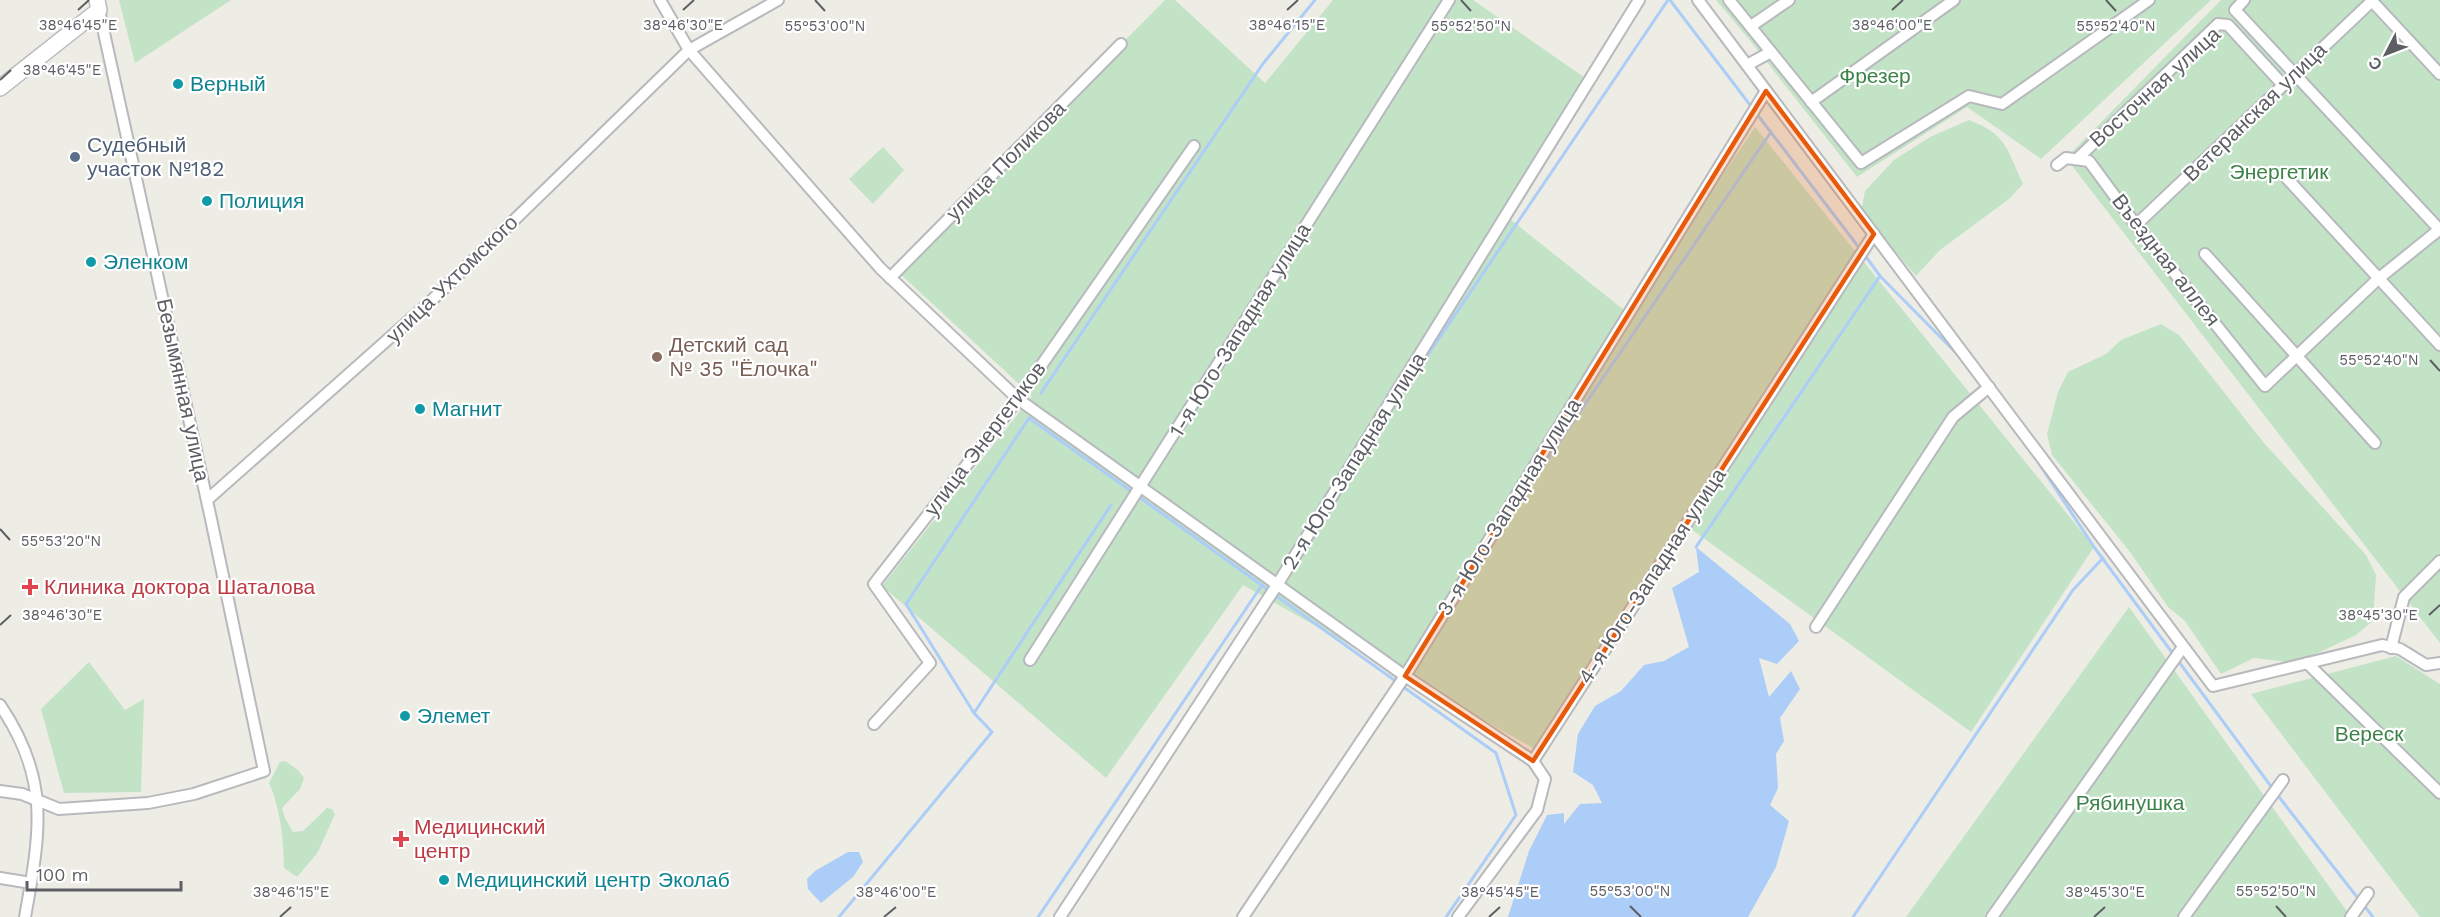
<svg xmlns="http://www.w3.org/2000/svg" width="2440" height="917" viewBox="0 0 2440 917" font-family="'Work Sans',sans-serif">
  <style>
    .green { fill: #c3e3c7 }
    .water { fill: #abcdf7 }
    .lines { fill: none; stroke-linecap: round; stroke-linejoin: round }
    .stream { stroke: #abcdf7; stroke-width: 3 }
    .street-casing { stroke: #b7b9bd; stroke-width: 14 }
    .secondary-casing { stroke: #b8babf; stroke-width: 18 }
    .street { stroke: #fff; stroke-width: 10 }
    .secondary { stroke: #fff; stroke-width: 15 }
    .marked { fill: #e8590c; fill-opacity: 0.2; stroke: #e8590c; stroke-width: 4.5; stroke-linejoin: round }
    .ticks { fill: none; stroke: #5d5f64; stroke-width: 2 }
    .culture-dot { fill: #0f9aa8; stroke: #fff; stroke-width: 2 }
    .service-dot { fill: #5c6f8a; stroke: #fff; stroke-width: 2 }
    .education-dot { fill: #8d6e63; stroke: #fff; stroke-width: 2 }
    .health-dot { fill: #e0444e; stroke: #fff; stroke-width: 2 }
    .labels { text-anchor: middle; stroke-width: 4.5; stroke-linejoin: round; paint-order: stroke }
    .park-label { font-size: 21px; fill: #3d8248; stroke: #fff }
    .culture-label { font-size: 21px; fill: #0d838f; stroke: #fff; text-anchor: start }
    .street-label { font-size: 21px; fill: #5d5f64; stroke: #fff }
    .service-label { font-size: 21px; fill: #4e5e75; stroke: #fff; text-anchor: start }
    .education-label { font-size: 21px; fill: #785e54; stroke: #fff; text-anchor: start }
    .health-label { font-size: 21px; fill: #be3a42; stroke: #fff; text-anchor: start }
    .ticks-label { font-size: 15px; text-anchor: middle; fill: #5d5f64; stroke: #fff; stroke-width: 4.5; stroke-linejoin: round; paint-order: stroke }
  </style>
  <rect width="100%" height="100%" fill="#eeede5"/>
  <g class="green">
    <path d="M119,0H231L135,63Z"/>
    <path d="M1165,0H1175L1265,83L1333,0H1473L1591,82L1505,215L1629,314L1755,127L2094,547L1971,732L1691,529L1544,754L1243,585L1106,778L882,586L1032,396L897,271Z"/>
    <path d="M1716,0H2211L2041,159L1967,107L1857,177L1748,38Z"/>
    <path d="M2221,0H2440V643L2066,158Z"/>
    <path d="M1969,120C2007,134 2007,150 2023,184L2009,199L1940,250L1916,276L1861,211L1865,191L1894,160L1930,137Z"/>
    <path d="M883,147L904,170L873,204L849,179Z"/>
    <path d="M2161,324L2179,335L2264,443L2366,555L2376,575L2373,621L2356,635L2297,663L2254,658L2221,674L2185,621L2168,607L2130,552L2052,455L2047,434L2058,392L2068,372L2106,354L2121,340Z"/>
    <path d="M2129,607L2351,917H1906Z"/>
    <path d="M2396,656L2440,684V917H2420L2251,694Z"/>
    <path d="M89,662L125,710L144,699L141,792L64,793L41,709Z"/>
    <path d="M285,761L298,770L304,778L300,789L282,808L285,818L293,832L303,831L327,808L332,809L335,814L318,852L297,877L284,868C284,842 280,806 269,783L280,762Z"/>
  </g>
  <g class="water">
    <path d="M1696,547L1790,624L1799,641L1777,664L1759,658L1769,697L1791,671L1800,689L1780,718L1784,741L1776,754L1778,788L1770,805L1789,821L1776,867L1748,917H1508L1529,851L1547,815L1564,813V824L1580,804L1602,803L1593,785L1573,772L1578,734L1595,706L1621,691L1644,665L1664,661L1689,647L1672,588L1699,572Z"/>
    <path d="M848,852H859L863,862L853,877L821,903L808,889L807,879L815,871Z"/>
  </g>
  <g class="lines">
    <g class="stream">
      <path d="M1670,0L1860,249"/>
      <path d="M1864,254L1880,276L1962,359"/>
      <path d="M1220,370L1239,343"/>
      <path d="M1041,393L1262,65L1315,0"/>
      <path d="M1394,405L1668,0"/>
      <path d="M2034,456L2094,547L2270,785"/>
      <path d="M1523,495L1771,132"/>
      <path d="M1696,547L1880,276"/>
      <path d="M1275,595L1397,682"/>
      <path d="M1402,686L1496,753L1516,815L1446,917"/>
      <path d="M974,713L1111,505"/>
      <path d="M2279,797L2357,897"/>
      <path d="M2366,908L2373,917"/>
      <path d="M839,917L992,732L974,713L906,604L1029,418L1270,591"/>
      <path d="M1038,917L1262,585"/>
      <path d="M1853,917L2073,590L2103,558"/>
    </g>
    <g class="street-casing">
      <g id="street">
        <path d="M660,0L689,50L880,268L1018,399L1405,676L1533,761"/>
        <path d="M1698,0L2213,686L2382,645L2400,649L2426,665L2440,663"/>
        <path d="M1729,0L1861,163L1969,96L2002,104L2149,0"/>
        <path d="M2244,0L2235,10L2440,230"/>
        <path d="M2372,1L2440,74"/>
        <path d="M1751,26L1789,0"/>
        <path d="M1747,65L1771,52"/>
        <path d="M1811,102L1954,0"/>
        <path d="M2077,159L2218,24L2228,25L2283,85"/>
        <path d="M2057,165L2066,158L2089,161L2136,225L2265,386L2378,279L2440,229"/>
        <path d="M2282,173L2440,345"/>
        <path d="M2136,225L2373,0"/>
        <path d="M2205,254L2375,443"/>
        <path d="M890,278L1121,44"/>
        <path d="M207,500L430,302L689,50L778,0"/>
        <path d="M1816,627L1953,417L1989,387"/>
        <path d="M2391,648L2404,597L2440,561"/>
        <path d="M1030,660L1449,0"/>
        <path d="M2307,663L2440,793"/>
        <path d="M0,705C51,780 40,833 25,917"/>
        <path d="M874,724L930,663L874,584L1018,399L1194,146"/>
        <path d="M0,791L22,794L59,809L148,803L194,794L264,771L211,519L99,10"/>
        <path d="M0,878L31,883"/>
        <path d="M1060,917L1277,585L1639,0"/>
        <path d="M1243,917L1405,676L1766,91"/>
        <path d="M1458,917L1537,810L1545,779L1533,761L1874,234"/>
        <path d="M1992,917L2183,647"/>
        <path d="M2184,917L2283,780"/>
        <path d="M2351,917L2368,893"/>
      </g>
    </g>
    <g class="secondary-casing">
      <path id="secondary" d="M0,88L99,10L97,0"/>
    </g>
    <use href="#street" class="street"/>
    <use href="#secondary" class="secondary"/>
  </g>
  <path class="marked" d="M1766,91L1874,234L1533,761L1405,676Z"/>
  <path class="ticks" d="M815,0L825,11M1461,0L1471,11M2106,0L2116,11M78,10L89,0M683,10L694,0M1287,10L1298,0M1892,10L1903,0M0,80L11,70M2430,360L2440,371M0,529L10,540M2429,615L2440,605M0,625L11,615M1630,906L1641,917M2276,906L2286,917M280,917L291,907M884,917L896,907M1489,917L1500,907M2094,917L2105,907"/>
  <g class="culture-dot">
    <circle cx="178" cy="84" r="6"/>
    <circle cx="207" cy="201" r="6"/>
    <circle cx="91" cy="262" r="6"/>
    <circle cx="420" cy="409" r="6"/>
    <circle cx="405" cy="716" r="6"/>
    <circle cx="444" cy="880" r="6"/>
  </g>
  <circle class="service-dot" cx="75" cy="157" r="6"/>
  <circle class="education-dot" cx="657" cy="357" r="6"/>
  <g class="health-dot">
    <path d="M27 578h6v6h6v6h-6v6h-6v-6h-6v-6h6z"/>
    <path d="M398 830h6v6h6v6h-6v6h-6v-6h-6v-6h6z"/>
  </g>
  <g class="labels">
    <g class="park-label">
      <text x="1875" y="83">Фрезер</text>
      <text x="2279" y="179">Энергетик</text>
      <text x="2369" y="741">Вереск</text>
      <text x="2130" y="810">Рябинушка</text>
    </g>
    <g class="culture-label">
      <text x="190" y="91">Верный</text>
      <text x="219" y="208">Полиция</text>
      <text x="103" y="269">Эленком</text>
      <text x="432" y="416">Магнит</text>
      <text x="417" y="723">Элемет</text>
      <text x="456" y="887">Медицинский центр Эколаб</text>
    </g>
    <g class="street-label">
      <text transform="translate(2155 87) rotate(-42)" y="7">Восточная улица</text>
      <text transform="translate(2255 112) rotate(-44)" y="7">Ветеранская улица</text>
      <text transform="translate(1006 161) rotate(-45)" y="7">улица Поликова</text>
      <text transform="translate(2166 260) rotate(52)" y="7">Въездная аллея</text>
      <text transform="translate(452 279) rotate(-44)" y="7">улица Ухтомского</text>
      <text transform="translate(1240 330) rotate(-58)" y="7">1-я Юго-Западная улица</text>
      <text transform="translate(183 390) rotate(78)" y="7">Безымянная улица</text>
      <text transform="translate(985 439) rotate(-53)" y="7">улица Энергетиков</text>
      <text transform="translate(1354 461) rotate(-58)" y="7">2-я Юго-Западная улица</text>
      <text transform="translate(1509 507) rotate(-58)" y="7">3-я Юго-Западная улица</text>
      <text transform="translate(1652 576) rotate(-57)" y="7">4-я Юго-Западная улица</text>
    </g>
    <g class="service-label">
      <text x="87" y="152">Судебный<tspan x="87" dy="24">участок №182</tspan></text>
    </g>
    <g class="education-label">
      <text x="669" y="352">Детский сад<tspan x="669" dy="24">№ 35 "Ёлочка"</tspan></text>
    </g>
    <g class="health-label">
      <text x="44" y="594">Клиника доктора Шаталова</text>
      <text x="414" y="834">Медицинский<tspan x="414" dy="24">центр</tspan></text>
    </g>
  </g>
  <g class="ticks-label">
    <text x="78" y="30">38°46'45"E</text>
    <text x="683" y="30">38°46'30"E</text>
    <text x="1287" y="30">38°46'15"E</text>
    <text x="1892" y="30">38°46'00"E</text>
    <text x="825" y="31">55°53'00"N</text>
    <text x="1471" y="31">55°52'50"N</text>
    <text x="2116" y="31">55°52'40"N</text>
    <text x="62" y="75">38°46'45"E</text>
    <text x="2379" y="365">55°52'40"N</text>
    <text x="61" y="546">55°53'20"N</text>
    <text x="62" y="620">38°46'30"E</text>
    <text x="2378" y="620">38°45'30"E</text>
    <text x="1630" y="896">55°53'00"N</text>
    <text x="2276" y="896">55°52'50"N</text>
    <text x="291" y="897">38°46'15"E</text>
    <text x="896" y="897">38°46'00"E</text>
    <text x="1500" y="897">38°45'45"E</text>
    <text x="2105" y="897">38°45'30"E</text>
  </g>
  <g transform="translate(2386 54) rotate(228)" stroke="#ffffff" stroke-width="4.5" paint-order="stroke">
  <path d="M0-4.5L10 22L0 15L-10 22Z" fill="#5d5f64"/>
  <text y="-9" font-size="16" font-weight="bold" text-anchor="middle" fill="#5d5f64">С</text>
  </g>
  <path d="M27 881v9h154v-9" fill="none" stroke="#5d5f64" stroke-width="3"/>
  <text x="36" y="881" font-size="18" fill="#5d5f64" stroke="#ffffff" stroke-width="4.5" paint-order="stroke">100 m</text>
</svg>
